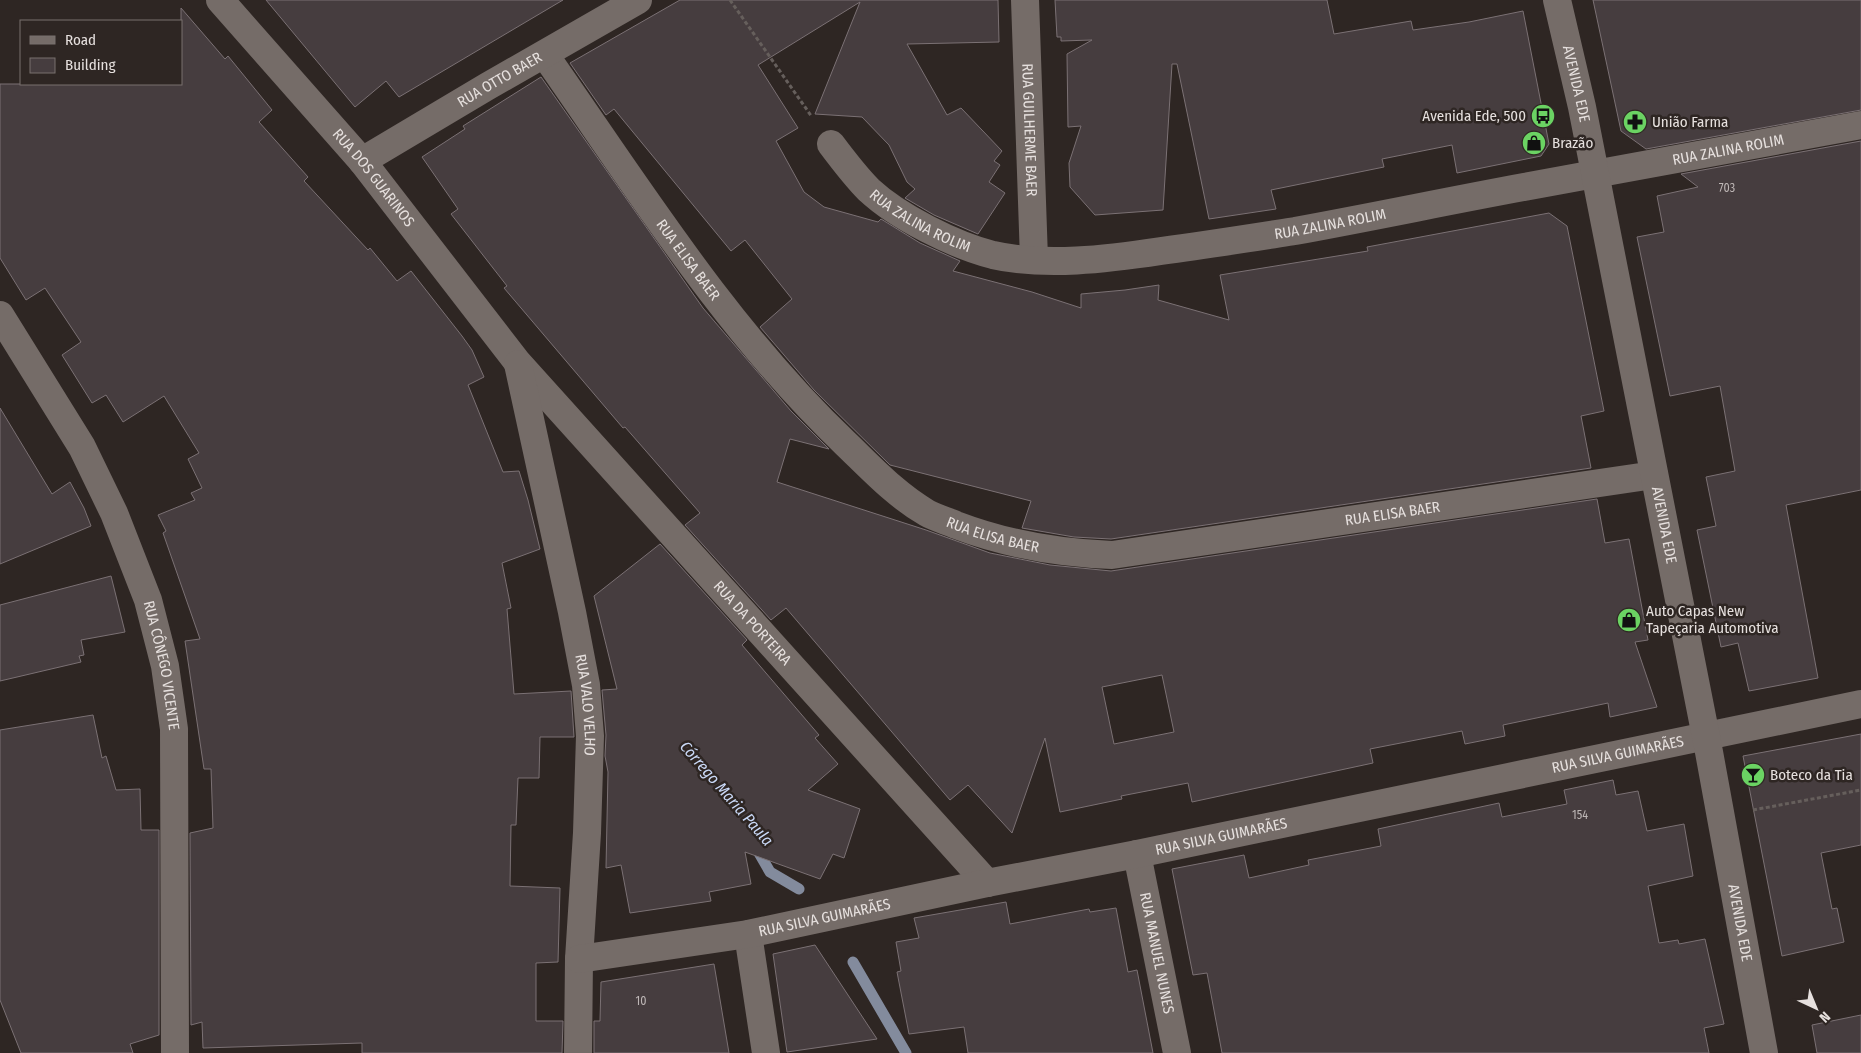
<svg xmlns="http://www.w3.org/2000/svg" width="1861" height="1053" viewBox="0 0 1861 1053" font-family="'Fira Sans Condensed',sans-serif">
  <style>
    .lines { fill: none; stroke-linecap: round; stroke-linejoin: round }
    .stream { stroke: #838b9d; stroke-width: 11 }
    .building { fill: #463d3f; stroke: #7b7174; fill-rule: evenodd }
    .path { stroke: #665f5c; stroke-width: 3; stroke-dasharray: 4 2.5; stroke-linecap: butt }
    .minor { stroke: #756c68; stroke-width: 28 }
    .secondary { stroke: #756c68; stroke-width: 28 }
    .labels { text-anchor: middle; stroke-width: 5; stroke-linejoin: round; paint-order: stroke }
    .number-label { font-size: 12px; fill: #beb7b6 }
    .street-label { font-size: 15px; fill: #e6e0de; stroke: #2e2623 }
    .poi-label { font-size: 15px; fill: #e6e0de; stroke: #2e2623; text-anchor: start }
    .water-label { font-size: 16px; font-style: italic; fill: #cad9f7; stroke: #2e2623 }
  </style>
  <rect width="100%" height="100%" fill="#2e2623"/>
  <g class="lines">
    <g class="stream">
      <path d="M755,846L770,872L799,889"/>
      <path d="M853,962L906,1053"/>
    </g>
  </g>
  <g class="building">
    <path d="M266,0H563L399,97L386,81L355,107Z"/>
    <path d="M680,0H998L999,42L907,44L947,115L961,108L1002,151L994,161L1000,165L989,182L1005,193L978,234L934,215L905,198L915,189L907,182L889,145L862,117L815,114L860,2L758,65L798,128L776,141L804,192L824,207L878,222L881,219L920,243L960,261L953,271L1032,292L1081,308V294L1125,290L1159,285L1158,300L1229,320L1220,275L1368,251L1367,247L1549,213L1567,226L1604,411L1581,416L1591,468L1111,539L1074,537L1022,528L1031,501L890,465L814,390L760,327L792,299L745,240L731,251L614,109L606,115L570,63Z"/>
    <path d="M1055,0H1327L1334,34L1411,21L1413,30L1469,22L1523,11L1549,144L1541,156L1457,173L1452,145L1382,159L1384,167L1271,190L1276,209L1209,219L1177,64H1172L1163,210L1095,215L1070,187L1069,163L1081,126L1068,127L1067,54L1092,40L1061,41V37H1057Z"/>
    <path d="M1593,0H1861V110L1646,149L1621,131Z"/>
    <path d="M181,8L225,59L228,56L272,110L259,122L308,177L304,181L368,250L370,248L397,281L411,271L462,336L472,350L484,377L468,385L503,472L519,471L528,500L540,549L502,563L511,608L507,609L514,694L571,691L574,737H540L539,778H518L516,825H511L510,886L560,888L558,962L536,963V1021H563L562,1053H362V1043L203,1048L202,1022L191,1025L190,833L213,828L211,769H204L185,641L200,639L163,533L166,531L158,515L195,500L191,493L202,488L188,459L199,453L164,396L123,422L106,395L92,403L62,355L81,342L45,288L26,300L0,258V84H181Z"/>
    <path d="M541,77L703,308L791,411L829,449L790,439L777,482L926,530L990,553L1050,565L1111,571L1597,499L1605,543L1629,539L1648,640L1635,642L1657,707L1610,717L1608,703L1503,725L1505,736L1465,744L1462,731L1370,749L1373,763L1192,802L1188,783L1121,796L1122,799L1060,812L1045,738L1012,833L968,785L950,800L786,608L771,620L685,525L700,513L625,427L623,428L504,288L507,286L451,214L458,209L422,157L465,129L463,126ZM1162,675L1174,732L1114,744L1102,687Z"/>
    <path d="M1861,141V490L1786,505L1818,678L1749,691L1738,643L1721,647L1697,530L1716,526L1706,477L1735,471L1720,386L1670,396L1637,237L1664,232L1657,196L1698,187L1681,174Z"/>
    <path d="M0,408L52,494L70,482L84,508L91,526L0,564Z"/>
    <path d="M660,544L747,640L742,645L819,735L815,738L838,764L808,790L860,809L844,858L833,854L820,879L745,852L751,884L709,892L711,901L630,913L621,865L606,868L608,772L605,756L606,735L602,690L617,689L594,596Z"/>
    <path d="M111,576L125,632L81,640L84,655L79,656L81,662L0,681V605Z"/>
    <path d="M93,715L102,758L106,756L116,790L140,789L141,830H159V1035L130,1044L133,1053H21L0,1000V730Z"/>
    <path d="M1861,734V845L1821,853L1832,909L1837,908L1844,942L1782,956L1743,756Z"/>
    <path d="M1613,780L1616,795L1638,791L1647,831L1684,824L1693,876L1648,886L1659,943L1678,940L1679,944L1705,939L1724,1024L1704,1028L1709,1053H1222L1207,973L1193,975L1172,869L1244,855L1249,878L1309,865L1308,860L1381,846L1378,829L1499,803L1502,817L1567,804L1564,790Z"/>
    <path d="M1006,902L1010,924L1089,909L1090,912L1116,908L1128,972L1137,970L1153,1053H968L964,1027L909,1034L897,972L901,971L896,942L919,938L914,918Z"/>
    <path d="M815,945L877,1039L787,1052L773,954Z"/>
    <path d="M714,964L729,1053H594V1021H600L601,982Z"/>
    <path d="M1861,1015V1053H1817L1812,1025Z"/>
  </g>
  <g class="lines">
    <g class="path">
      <path d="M730,0L812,117"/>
      <path d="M1753,810L1861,790"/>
    </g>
    <g class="minor">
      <path id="s1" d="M220,0L362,161L518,363L987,883"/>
      <path id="s2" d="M1025,0L1034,259"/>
      <path id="s3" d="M545,55C638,188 727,331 846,444C872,469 896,495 927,513C936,518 947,521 956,525C1006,544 1059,553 1112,555L1654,475"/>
      <path id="s4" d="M831,144C843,160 855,176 869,190C898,217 954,245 993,255C1045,267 1108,259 1161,251C1206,245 1250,238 1295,231C1372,217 1448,201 1524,187C1637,167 1749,146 1861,125"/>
      <path id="s5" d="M362,161L488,86L638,0"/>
      <path id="s6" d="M0,315L82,447L114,513L148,600L165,666L174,729L175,1053"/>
      <path id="s7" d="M518,364L572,612L586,685L590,736L587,833L579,959L578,1053"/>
      <path id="s8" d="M1137,854L1177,1053"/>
      <path d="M748,934L766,1053"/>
      <path id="s9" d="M579,959L748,934L987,883L1137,854L1861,704"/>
    </g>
    <path class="secondary" id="s10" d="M1557,0L1582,107L1709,752L1764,1053"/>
  </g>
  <defs>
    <g id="bus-disc" transform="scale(1.25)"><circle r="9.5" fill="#6bd363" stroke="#2e2623"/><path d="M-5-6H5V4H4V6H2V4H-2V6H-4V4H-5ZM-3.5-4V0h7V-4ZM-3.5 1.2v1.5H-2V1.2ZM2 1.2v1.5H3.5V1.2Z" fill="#111"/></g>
    <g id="pharmacy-disc" transform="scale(1.25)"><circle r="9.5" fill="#6bd363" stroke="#2e2623"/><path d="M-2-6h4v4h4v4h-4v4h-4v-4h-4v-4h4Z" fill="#111"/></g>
    <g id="shop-disc" transform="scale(1.25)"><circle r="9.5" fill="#6bd363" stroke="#2e2623"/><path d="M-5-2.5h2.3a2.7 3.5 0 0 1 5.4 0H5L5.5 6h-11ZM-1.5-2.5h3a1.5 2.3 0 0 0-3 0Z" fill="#111"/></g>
    <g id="bar-disc" transform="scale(1.25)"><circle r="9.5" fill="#6bd363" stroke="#2e2623"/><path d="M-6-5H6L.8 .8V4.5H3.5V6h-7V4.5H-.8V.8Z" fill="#111"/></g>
  </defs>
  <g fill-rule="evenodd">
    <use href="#bus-disc" x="1543" y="116"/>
    <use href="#pharmacy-disc" x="1635" y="122"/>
    <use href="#shop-disc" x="1534" y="143"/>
    <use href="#shop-disc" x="1629" y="620"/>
    <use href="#bar-disc" x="1753" y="775"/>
  </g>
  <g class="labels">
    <g class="number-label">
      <text x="1727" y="192">703</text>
      <text x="1580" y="819">154</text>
      <text x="641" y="1005">10</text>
    </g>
    <g class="street-label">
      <text dy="5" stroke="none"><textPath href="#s5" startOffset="160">RUA OTTO BAER</textPath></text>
      <text dy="5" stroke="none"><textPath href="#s10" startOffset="86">AVENIDA EDE</textPath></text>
      <text dy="5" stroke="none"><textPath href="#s2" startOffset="130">RUA GUILHERME BAER</textPath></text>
      <text dy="5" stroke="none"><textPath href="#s4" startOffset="946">RUA ZALINA ROLIM</textPath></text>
      <text dy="5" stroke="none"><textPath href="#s1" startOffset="235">RUA DOS GUARINOS</textPath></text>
      <text dy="5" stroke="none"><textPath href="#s4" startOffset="120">RUA ZALINA ROLIM</textPath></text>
      <text dy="5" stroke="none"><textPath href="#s4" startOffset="541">RUA ZALINA ROLIM</textPath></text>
      <text dy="5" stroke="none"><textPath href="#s3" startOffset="250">RUA ELISA BAER</textPath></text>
      <text dy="5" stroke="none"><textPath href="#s3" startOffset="1074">RUA ELISA BAER</textPath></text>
      <text dy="5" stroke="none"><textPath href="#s10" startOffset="536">AVENIDA EDE</textPath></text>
      <text dy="5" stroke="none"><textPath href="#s3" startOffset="669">RUA ELISA BAER</textPath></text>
      <text dy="5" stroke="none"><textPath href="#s1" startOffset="820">RUA DA PORTEIRA</textPath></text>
      <text dy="5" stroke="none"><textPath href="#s6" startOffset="389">RUA CÔNEGO VICENTE</textPath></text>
      <text dy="5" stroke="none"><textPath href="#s7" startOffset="348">RUA VALO VELHO</textPath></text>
      <text dy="5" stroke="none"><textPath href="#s9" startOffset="1059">RUA SILVA GUIMARÃES</textPath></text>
      <text dy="5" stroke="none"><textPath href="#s9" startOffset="654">RUA SILVA GUIMARÃES</textPath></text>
      <text dy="5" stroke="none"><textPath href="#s9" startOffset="249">RUA SILVA GUIMARÃES</textPath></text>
      <text dy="5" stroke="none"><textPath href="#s10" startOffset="941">AVENIDA EDE</textPath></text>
      <text dy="5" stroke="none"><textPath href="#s8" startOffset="101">RUA MANUEL NUNES</textPath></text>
    </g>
    <g class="poi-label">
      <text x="1526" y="121" text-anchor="end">Avenida Ede, 500</text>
      <text x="1652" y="127">União Farma</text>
      <text x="1552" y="148">Brazão</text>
      <text x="1646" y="616">Auto Capas New<tspan x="1646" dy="17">Tapeçaria Automotiva</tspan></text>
      <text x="1770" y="780">Boteco da Tia</text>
    </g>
    <g class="water-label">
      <text transform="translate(727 793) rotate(49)" y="6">Córrego Maria Paula</text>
    </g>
  </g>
  <rect x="20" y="20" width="162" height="65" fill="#2e2623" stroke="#78706e"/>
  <rect x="30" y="36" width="25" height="8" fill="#756c68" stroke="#78706e"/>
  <text x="65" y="45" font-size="15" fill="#e6e0de">Road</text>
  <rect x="30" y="58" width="25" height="15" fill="#463d3f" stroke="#78706e"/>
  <text x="65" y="70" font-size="15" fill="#e6e0de">Building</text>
  <g transform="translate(1816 1008) rotate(136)" stroke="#2e2623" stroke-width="4" paint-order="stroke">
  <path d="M0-4L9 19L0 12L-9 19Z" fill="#e6e0de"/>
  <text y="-8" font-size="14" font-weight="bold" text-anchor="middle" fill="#e6e0de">N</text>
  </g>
</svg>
